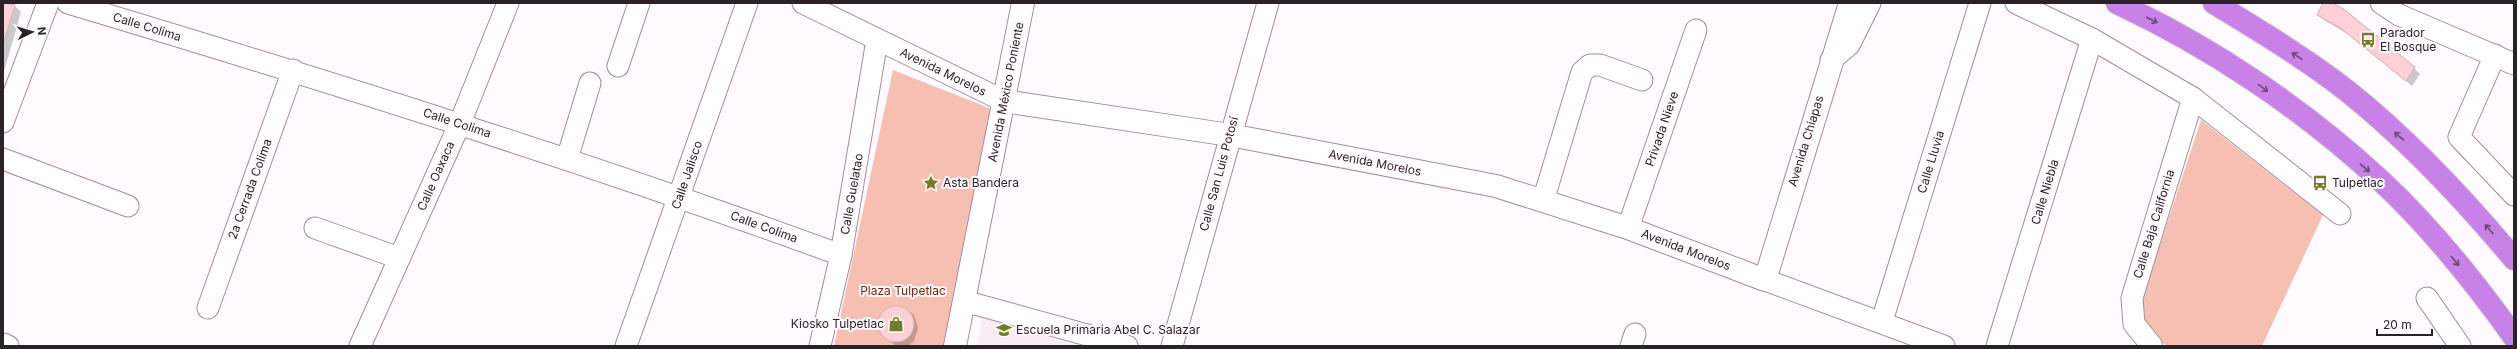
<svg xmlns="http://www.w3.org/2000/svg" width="2517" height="349" viewBox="0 0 2517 349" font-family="Inter,sans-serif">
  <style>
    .built { fill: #f9ecf3 }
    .green { fill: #f6bfb2 }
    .shadow { fill: #0003 }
    .building { fill: #fdd0d7; stroke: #d0b4b8 }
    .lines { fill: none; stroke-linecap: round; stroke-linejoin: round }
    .minor-casing { stroke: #a38d9a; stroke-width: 23 }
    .tertiary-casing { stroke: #a38d9a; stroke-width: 24 }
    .secondary-casing { stroke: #a38d9a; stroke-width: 24 }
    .motorway-casing { stroke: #d9d7d8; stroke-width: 24 }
    .minor { stroke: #fff; stroke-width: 21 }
    .tertiary { stroke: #fff; stroke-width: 22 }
    .secondary { stroke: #fff; stroke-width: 22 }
    .motorway { stroke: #c881e7; stroke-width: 22 }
    .oneway { stroke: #6a4874 }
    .labels { text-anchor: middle; stroke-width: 4; stroke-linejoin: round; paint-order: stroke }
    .street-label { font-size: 12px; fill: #2b2227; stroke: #fffafd }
    .poi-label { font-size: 12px; fill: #2b2227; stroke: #fffafd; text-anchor: start }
    .park-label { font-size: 12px; fill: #781f0a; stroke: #fffafd }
  </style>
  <rect width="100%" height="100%" fill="#fffafd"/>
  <path class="built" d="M983,316L1078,346H977Z"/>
  <g class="green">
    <path d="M893,70L994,110L947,346H834Z"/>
    <path d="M2201,120L2323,215L2262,346H2166L2145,320L2143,297Z"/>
  </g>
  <g class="shadow">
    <path d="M3,3L14,5L21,12L3,75Z"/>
    <path d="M2325,3H2331L2345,10L2414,68L2420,74L2412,86L2346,33L2324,20L2318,15Z"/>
    <path d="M891,307L909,311L914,315L918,328L914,341L909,345L896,346L882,334L879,320L885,311Z"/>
  </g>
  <g class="building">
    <path d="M3,3L15,5L3,45Z"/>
    <path d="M2323,3H2333L2345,10L2415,67L2406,81L2339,27L2317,15Z"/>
    <circle cx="896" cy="324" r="18"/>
  </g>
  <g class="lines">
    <g class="minor-casing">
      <g id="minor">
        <path d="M68,3C328,81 586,162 841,255"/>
        <path d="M803,3L1004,101"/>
        <path d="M2016,3L2092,39L2193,98L2340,214"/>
        <path d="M2381,3L2399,15L2514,64"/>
        <path d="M2495,55L2459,137L2514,195"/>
        <path d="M1831,60L1849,45L1870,3"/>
        <path d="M618,66L639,3"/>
        <path d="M3,122L48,3"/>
        <path d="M3,159L128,206"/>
        <path d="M567,159L590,83"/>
        <path d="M1543,201L1582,72L1590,65H1600L1642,80"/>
        <path d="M315,228L399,258"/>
        <path d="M1628,228L1696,30"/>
        <path d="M1765,280L1944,346"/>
        <path d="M2427,298L2460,346"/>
        <path d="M964,301L1127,346"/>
        <path d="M208,308L293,70"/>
        <path d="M1882,321L1980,3"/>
        <path d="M3,344L8,346"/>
        <path d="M360,346L460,123L508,3"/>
        <path d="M626,346L747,3"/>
        <path d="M820,346L841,255L877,40"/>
        <path d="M1172,346L1268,3"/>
        <path d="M1631,346L1635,334"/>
        <path d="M1997,346L2092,39"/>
        <path d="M2152,346L2134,324L2132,298L2193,98"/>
      </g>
    </g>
    <g class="tertiary-casing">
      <path id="tertiary" d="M1004,101L1230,135L1496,186L1628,228L1765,280L1850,3"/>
    </g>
    <g class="secondary-casing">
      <path id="secondary" d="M955,346L1023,3"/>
    </g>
    <g class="motorway-casing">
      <g id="motorway">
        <path d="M2117,3C2211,47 2302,108 2379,179C2430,226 2474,281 2514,337"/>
        <path d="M2214,3C2258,30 2305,58 2346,90C2409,140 2463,198 2514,259"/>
      </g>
    </g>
    <use href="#minor" class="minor"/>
    <use href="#tertiary" class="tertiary"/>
    <use href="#secondary" class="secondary"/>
    <use href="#motorway" class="motorway"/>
  </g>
  <defs><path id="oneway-shaft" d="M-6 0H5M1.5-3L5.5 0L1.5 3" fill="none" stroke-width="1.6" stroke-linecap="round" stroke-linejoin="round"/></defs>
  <g class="oneway">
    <use href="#oneway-shaft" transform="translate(2152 20) rotate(27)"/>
    <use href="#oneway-shaft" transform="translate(2297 56) rotate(-146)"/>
    <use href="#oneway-shaft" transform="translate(2263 88) rotate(36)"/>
    <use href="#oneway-shaft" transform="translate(2399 136) rotate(-140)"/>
    <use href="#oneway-shaft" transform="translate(2365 168) rotate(40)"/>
    <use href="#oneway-shaft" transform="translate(2489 229) rotate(-130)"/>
    <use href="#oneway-shaft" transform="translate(2455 261) rotate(51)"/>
  </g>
  <defs>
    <g id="bus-bare" transform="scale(1.2)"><path d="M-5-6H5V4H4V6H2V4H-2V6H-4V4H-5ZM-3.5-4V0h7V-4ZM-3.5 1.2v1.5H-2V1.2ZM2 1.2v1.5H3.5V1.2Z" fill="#767b25" stroke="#fffafd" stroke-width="2.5" paint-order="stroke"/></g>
    <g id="sight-bare" transform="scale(1.2)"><path d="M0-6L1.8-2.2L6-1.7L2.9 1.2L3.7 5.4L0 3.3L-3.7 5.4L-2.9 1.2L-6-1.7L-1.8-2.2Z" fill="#767b25" stroke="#fffafd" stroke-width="2.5" paint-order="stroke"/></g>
    <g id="shop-bare" transform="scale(1.2)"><path d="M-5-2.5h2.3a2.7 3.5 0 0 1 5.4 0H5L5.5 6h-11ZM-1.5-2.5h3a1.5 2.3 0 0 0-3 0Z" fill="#767b25" stroke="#fffafd" stroke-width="2.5" paint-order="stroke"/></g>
    <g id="school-bare" transform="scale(1.2)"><path d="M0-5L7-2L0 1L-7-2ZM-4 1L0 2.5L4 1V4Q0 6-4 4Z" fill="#767b25" stroke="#fffafd" stroke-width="2.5" paint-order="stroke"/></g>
  </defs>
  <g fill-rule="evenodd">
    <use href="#bus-bare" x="2368" y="40"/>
    <use href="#sight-bare" x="931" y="183"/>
    <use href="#bus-bare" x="2320" y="183"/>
    <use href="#shop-bare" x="896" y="324"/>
    <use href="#school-bare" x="1004" y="330"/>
  </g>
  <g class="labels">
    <g class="street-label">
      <text transform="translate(147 27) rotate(17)" y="4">Calle Colima</text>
      <text transform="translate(943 72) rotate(26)" y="4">Avenida Morelos</text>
      <text transform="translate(1006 92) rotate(-79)" y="4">Avenida México Poniente</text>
      <text transform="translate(457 123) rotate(18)" y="4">Calle Colima</text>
      <text transform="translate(1662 129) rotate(-71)" y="4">Privada Nieve</text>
      <text transform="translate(1806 141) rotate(-73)" y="4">Avenida Chiapas</text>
      <text transform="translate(1931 162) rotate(-73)" y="4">Calle Lluvia</text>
      <text transform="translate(1375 163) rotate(11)" y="4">Avenida Morelos</text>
      <text transform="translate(1219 174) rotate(-75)" y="4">Calle San Luis Potosí</text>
      <text transform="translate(687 175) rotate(-71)" y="4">Calle Jalisco</text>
      <text transform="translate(436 176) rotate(-66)" y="4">Calle Oaxaca</text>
      <text transform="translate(250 189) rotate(-70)" y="4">2a Cerrada Colima</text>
      <text transform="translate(2045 192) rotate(-73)" y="4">Calle Niebla</text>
      <text transform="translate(852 194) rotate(-80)" y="4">Calle Guelatao</text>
      <text transform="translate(2154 224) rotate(-73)" y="4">Calle Baja California</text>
      <text transform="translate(764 227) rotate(20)" y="4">Calle Colima</text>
      <text transform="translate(1686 250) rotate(21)" y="4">Avenida Morelos</text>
    </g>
    <g class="poi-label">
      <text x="2380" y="37">Parador<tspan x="2380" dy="14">El Bosque</tspan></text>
      <text x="943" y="187">Asta Bandera</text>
      <text x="2332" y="187">Tulpetlac</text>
      <text x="884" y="328" text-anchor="end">Kiosko Tulpetlac</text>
      <text x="1016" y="334">Escuela Primaria Abel C. Salazar</text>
    </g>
    <g class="park-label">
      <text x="903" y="295">Plaza Tulpetlac</text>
    </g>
  </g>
  <rect width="2517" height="349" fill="none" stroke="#2b2227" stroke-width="8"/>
  <g transform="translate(32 32) rotate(85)" stroke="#fffafd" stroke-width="3" paint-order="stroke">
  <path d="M0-3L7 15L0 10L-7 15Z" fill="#2b2227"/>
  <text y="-6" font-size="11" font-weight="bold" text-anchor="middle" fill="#2b2227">N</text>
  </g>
  <path d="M2377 329v6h55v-6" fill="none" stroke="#2b2227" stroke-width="2"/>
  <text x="2383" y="329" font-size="12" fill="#2b2227" stroke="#fffafd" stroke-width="3" paint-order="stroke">20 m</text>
</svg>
